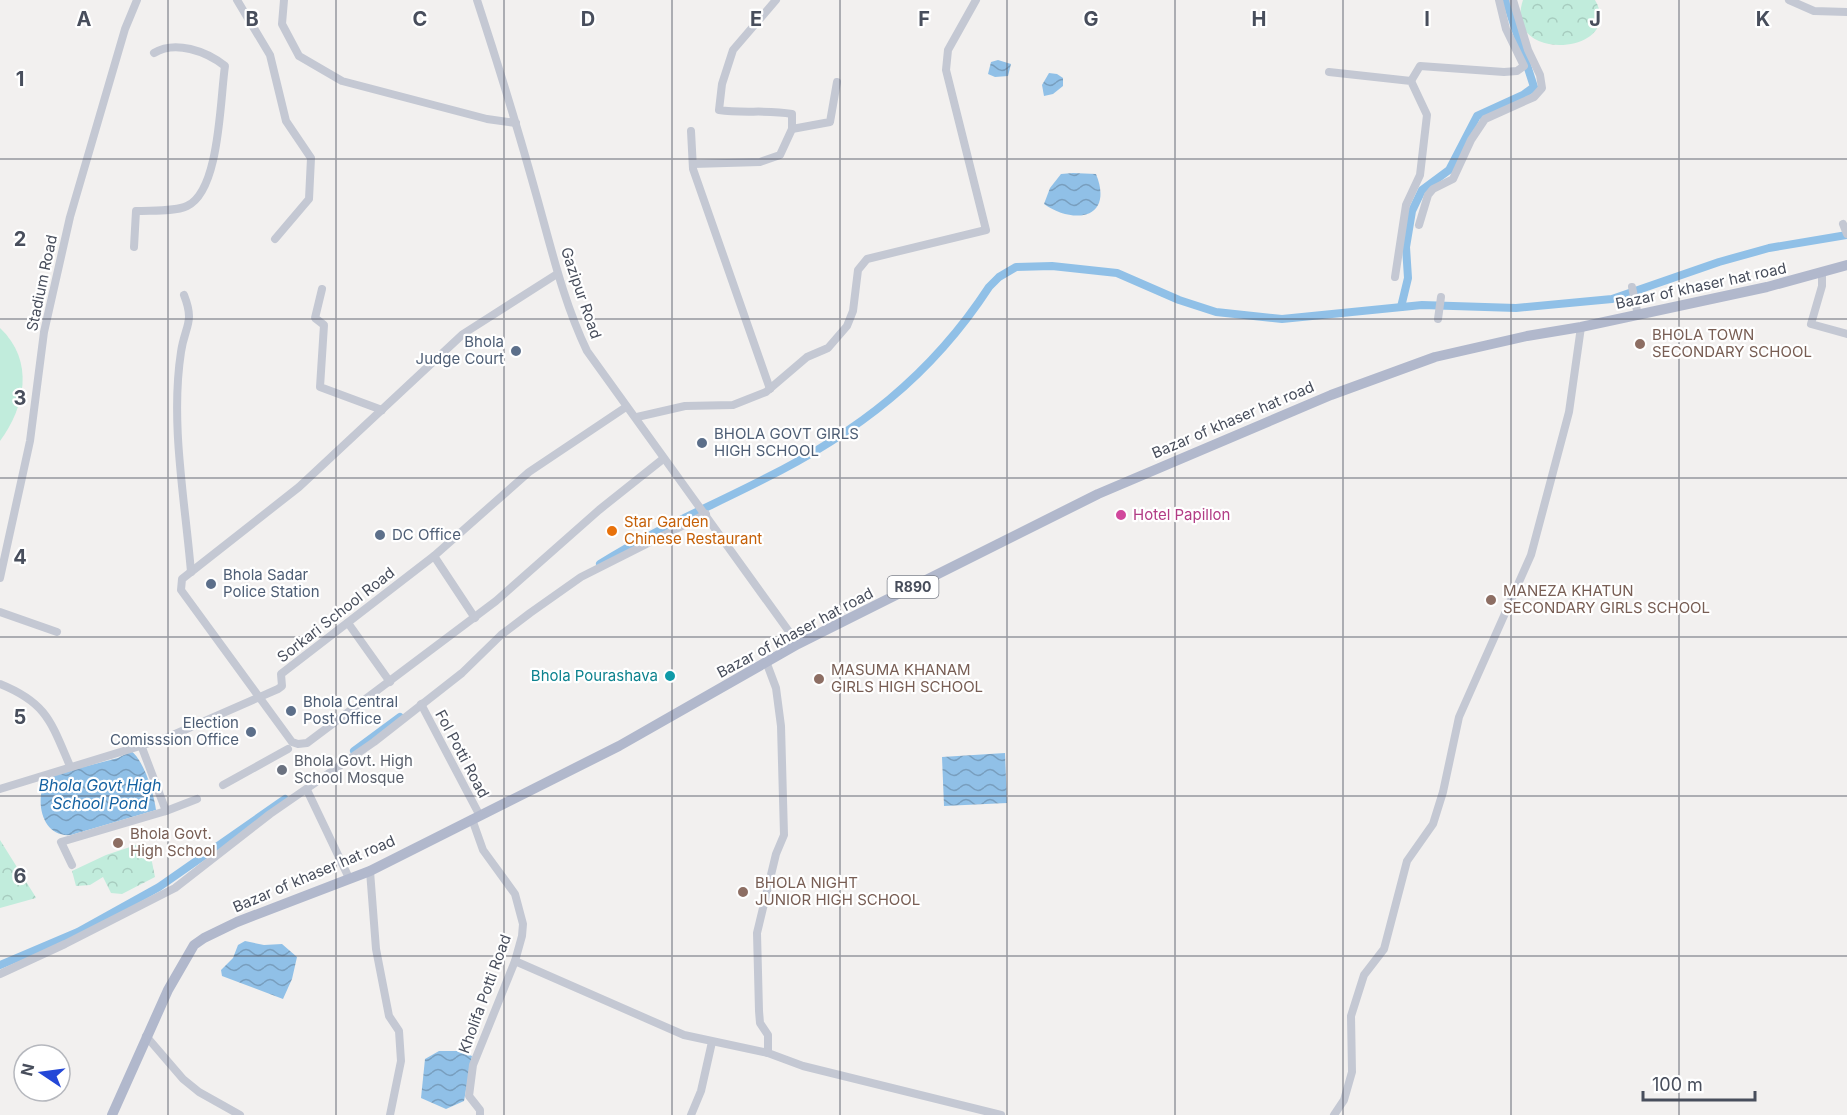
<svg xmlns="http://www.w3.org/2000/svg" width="1847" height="1115" viewBox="0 0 1847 1115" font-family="Inter,sans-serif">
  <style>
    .forest { fill: url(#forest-crowns) }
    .pitch { fill: #c1ecdc }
    .water { fill: url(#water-waves) }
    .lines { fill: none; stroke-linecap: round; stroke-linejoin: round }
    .canal { stroke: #90c0e7; stroke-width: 8 }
    .minor { stroke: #c4c8d3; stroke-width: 8 }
    .major { stroke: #b1b8cc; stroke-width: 10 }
    .grid { fill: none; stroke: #484e5c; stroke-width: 1.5; stroke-opacity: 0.55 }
    .education-dot { fill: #8d6e63; stroke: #fff; stroke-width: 2 }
    .service-dot { fill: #5c6f8a; stroke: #fff; stroke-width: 2 }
    .hotel-dot { fill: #d1479c; stroke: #fff; stroke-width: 2 }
    .food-dot { fill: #e8710a; stroke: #fff; stroke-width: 2 }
    .culture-dot { fill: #0f9aa8; stroke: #fff; stroke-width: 2 }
    .worship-dot { fill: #6b7280; stroke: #fff; stroke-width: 2 }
    .labels { text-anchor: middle; stroke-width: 4.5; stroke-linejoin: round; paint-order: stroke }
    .shield { fill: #fff; stroke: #7f838d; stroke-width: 1.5 }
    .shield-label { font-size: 14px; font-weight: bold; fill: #484e5c }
    .street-label { font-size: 15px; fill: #484e5c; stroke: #fff }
    .education-label { font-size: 15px; fill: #785e54; stroke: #fff; text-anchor: start }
    .service-label { font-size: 15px; fill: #4e5e75; stroke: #fff; text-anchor: start }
    .hotel-label { font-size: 15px; fill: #b23c85; stroke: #fff; text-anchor: start }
    .food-label { font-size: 15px; fill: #c56008; stroke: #fff; text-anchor: start }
    .culture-label { font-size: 15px; fill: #0d838f; stroke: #fff; text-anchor: end }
    .worship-label { font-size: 15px; fill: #5b616d; stroke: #fff; text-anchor: start }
    .water-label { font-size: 16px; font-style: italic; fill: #1562a2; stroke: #fff }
    .grid-label { font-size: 20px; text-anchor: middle; font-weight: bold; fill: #484e5c; stroke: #fff; stroke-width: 4.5; stroke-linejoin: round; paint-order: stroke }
  </style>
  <defs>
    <pattern id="forest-crowns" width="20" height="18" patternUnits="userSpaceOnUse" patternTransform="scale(1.5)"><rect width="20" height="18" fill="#c1ecdc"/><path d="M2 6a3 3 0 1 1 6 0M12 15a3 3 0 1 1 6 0" fill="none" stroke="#a7ccbf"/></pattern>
    <pattern id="water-waves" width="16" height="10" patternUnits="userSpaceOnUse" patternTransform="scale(1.5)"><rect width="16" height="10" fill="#90c0e7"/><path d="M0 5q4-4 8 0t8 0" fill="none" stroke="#789ebe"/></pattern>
  </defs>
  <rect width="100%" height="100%" fill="#f2f0ef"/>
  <g class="forest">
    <path d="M1523,0H1595C1627,55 1501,65 1523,0Z"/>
    <path d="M0,840L35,896L36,898L0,908Z"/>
    <path d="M142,843L152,862L155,877L122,894L111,893L103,877L90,885L76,886L72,871L106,855Z"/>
  </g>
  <path class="pitch" d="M0,328C35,361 25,407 0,441Z"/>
  <g class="water">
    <path d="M998,60L1011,64L1008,76L995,77L988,74L991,62Z"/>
    <path d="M1049,73L1057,74L1063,78V86L1053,94L1044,96L1042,85Z"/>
    <path d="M1073,173L1096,174C1114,219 1074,225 1044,204L1050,188L1061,174Z"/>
    <path d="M131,751C144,760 154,794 156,810L71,835C41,838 33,798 48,776L118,758Z"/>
    <path d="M1005,753L1007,803L944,806L942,757Z"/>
    <path d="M245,941L264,945L282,944L297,957L292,979L283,999L222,976L221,970L233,958L238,945Z"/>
    <path d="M439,1051H458L472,1056L464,1101L446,1109L421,1098L425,1059Z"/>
  </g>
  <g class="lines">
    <g class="canal">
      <path d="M1401,307L1408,278L1406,247L1412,211L1422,190L1449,170L1477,116L1523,95L1534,87L1506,0"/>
      <path d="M600,564C652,531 707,508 762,480C857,433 931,376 989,287L999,277L1016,267L1052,266L1117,273L1179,300L1216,312L1282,319L1422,305L1516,308L1612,299L1719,262L1769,248L1847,235"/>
      <path d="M354,751L400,717"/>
      <path d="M0,965L78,932L159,887L285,799"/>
    </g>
    <g class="minor">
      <path d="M237,0L270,55L286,121L311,158L309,199L275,239"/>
      <path d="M284,0L282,24L299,56L342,81L487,119L516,123"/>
      <path d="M477,0C498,64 518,129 536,194C551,247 563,301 587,351L798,644"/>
      <path d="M776,0L733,50L722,84L719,110C744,114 767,109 792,114V129"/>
      <path d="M1789,0L1814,11L1847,12"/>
      <path d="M1329,72L1411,81L1427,115L1420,175L1406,205L1395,277"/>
      <path d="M1411,81L1420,66L1504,72L1517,71L1524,66L1506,29L1499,0"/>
      <path d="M691,131L693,169L770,389"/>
      <path d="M693,164L760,162L780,155L792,129L830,122L837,82"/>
      <path d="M1843,224L1847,234"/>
      <path d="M1419,225L1428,195L1433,189L1453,179L1471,140L1485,119L1534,97L1542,88L1540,75L1528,50L1513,0"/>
      <path d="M134,247L136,211C151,210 174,212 187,206C220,191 220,99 225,66C206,51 175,40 154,53"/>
      <path d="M1822,273V286L1811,324L1847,334"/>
      <path d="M557,274L463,334L299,487L182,579L181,590L292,742L298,744L307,743L496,601L599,510L663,459"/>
      <path d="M1632,287L1638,315"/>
      <path d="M322,289L315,318L324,325L320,387L382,410"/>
      <path d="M184,295C195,323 185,325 181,352C170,423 185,500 191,572"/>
      <path d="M1438,319L1441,297"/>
      <path d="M637,417L685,406L733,405L766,392L807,357L828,348L847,326L853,311L858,270L867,259L986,230L946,70L948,50L976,0"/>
      <path d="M434,556L475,618"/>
      <path d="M0,578L30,441L44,332L70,217L125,29L137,0"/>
      <path d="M0,612L57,632"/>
      <path d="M348,623L390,682"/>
      <path d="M767,664L776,688L781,726L784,835L776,854L757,933L759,1011L760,1023L768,1035V1053"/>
      <path d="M0,684C47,703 51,722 70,766"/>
      <path d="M421,704L480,816"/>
      <path d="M223,785L288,749"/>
      <path d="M0,789L166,738L278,689L282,686L281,674L434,556L529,472L626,407"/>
      <path d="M307,790L349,878"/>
      <path d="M166,811L197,799"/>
      <path d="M472,819L483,850L515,894L523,924L522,936L515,961L473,1065L469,1096L480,1110V1115"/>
      <path d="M72,865L61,842L166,811L141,745"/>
      <path d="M370,871L376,949L389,1016L399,1031L401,1061L390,1115"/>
      <path d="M515,961L684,1035L768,1053L803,1066L1001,1115"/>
      <path d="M0,974L65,944L175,888L270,814L374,742L462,673L501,635L530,613L581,577L706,514"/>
      <path d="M146,1036L183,1079L199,1092L240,1115"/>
      <path d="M691,1115L701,1091L712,1042"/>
      <path d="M1334,1115L1344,1100L1352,1072L1351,1016L1364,975L1384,949L1407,861L1433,824L1443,792L1459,717L1531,555L1569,412L1581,327"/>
    </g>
    <path class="major" d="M112,1115L168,990L194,945L204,938L237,922L370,871L619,746L798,644L1098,494L1331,395L1435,357L1527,336L1581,327L1767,287L1847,265"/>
  </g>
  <path class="grid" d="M168,0V1115M336,0V1115M504,0V1115M672,0V1115M840,0V1115M1007,0V1115M1175,0V1115M1343,0V1115M1511,0V1115M1679,0V1115M0,159H1847M0,319H1847M0,478H1847M0,637H1847M0,796H1847M0,956H1847"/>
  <g class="education-dot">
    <circle cx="1640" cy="344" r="6"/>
    <circle cx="1491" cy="600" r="6"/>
    <circle cx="819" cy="679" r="6"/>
    <circle cx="118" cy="843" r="6"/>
    <circle cx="743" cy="892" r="6"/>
  </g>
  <g class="service-dot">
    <circle cx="516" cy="351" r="6"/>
    <circle cx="702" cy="443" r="6"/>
    <circle cx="380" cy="535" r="6"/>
    <circle cx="211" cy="584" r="6"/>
    <circle cx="291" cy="711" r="6"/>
    <circle cx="251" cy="732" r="6"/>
  </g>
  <circle class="hotel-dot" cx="1121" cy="515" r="6"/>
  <circle class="food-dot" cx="612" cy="531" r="6"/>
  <circle class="culture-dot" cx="670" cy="676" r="6"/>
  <circle class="worship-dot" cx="282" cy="770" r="6"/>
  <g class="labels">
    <rect class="shield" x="887.5" y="576" width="51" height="22" rx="4.5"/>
    <g class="shield-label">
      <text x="913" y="592">R890</text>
    </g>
    <g class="street-label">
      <text transform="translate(42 283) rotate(-78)" y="5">Stadium Road</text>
      <text transform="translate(1701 286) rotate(-12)" y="5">Bazar of khaser hat road</text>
      <text transform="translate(581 293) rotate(71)" y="5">Gazipur Road</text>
      <text transform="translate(1233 420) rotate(-23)" y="5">Bazar of khaser hat road</text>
      <text transform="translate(336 615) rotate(-38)" y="5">Sorkari School Road</text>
      <text transform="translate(795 633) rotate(-28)" y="5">Bazar of khaser hat road</text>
      <text transform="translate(462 754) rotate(62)" y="5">Fol Potti Road</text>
      <text transform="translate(314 874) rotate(-23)" y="5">Bazar of khaser hat road</text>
      <text transform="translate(485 994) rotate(-70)" y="5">Kholifa Potti Road</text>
    </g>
    <g class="education-label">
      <text x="1652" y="340">BHOLA TOWN<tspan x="1652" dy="17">SECONDARY SCHOOL</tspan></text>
      <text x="1503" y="596">MANEZA KHATUN<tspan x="1503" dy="17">SECONDARY GIRLS SCHOOL</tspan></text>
      <text x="831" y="675">MASUMA KHANAM<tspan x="831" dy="17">GIRLS HIGH SCHOOL</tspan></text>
      <text x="130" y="839">Bhola Govt.<tspan x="130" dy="17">High School</tspan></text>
      <text x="755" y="888">BHOLA NIGHT<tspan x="755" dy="17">JUNIOR HIGH SCHOOL</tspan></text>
    </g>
    <g class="service-label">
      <text x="504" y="347" text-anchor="end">Bhola<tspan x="504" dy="17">Judge Court</tspan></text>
      <text x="714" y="439">BHOLA GOVT GIRLS<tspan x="714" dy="17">HIGH SCHOOL</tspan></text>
      <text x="392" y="540">DC Office</text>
      <text x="223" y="580">Bhola Sadar<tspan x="223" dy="17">Police Station</tspan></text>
      <text x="303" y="707">Bhola Central<tspan x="303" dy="17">Post Office</tspan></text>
      <text x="239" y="728" text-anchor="end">Election<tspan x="239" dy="17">Comisssion Office</tspan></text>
    </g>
    <g class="hotel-label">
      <text x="1133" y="520">Hotel Papillon</text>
    </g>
    <g class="food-label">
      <text x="624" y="527">Star Garden<tspan x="624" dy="17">Chinese Restaurant</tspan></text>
    </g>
    <g class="culture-label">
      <text x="658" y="681">Bhola Pourashava</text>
    </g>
    <g class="worship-label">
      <text x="294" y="766">Bhola Govt. High<tspan x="294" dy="17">School Mosque</tspan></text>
    </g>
    <g class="water-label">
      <text x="100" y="791">Bhola Govt High<tspan x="100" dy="18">School Pond</tspan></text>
    </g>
  </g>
  <g class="grid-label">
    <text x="84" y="26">A</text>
    <text x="252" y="26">B</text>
    <text x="420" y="26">C</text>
    <text x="588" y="26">D</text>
    <text x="756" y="26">E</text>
    <text x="924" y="26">F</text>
    <text x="1091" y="26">G</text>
    <text x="1259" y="26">H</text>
    <text x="1427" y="26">I</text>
    <text x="1595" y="26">J</text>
    <text x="1763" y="26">K</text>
    <text x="20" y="86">1</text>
    <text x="20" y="246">2</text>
    <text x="20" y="405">3</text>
    <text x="20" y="564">4</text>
    <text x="20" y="724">5</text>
    <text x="20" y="883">6</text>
  </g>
  <g transform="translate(42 1073) rotate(283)"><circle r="28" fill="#ffffff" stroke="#b6b8be" stroke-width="1.5"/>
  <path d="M0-4.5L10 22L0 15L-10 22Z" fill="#2447d7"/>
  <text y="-9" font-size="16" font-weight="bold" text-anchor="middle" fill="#484e5c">N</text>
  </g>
  <path d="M1643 1091v9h112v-9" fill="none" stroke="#484e5c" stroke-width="3"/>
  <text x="1652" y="1091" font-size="18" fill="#484e5c" stroke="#ffffff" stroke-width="4.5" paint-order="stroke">100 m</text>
</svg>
